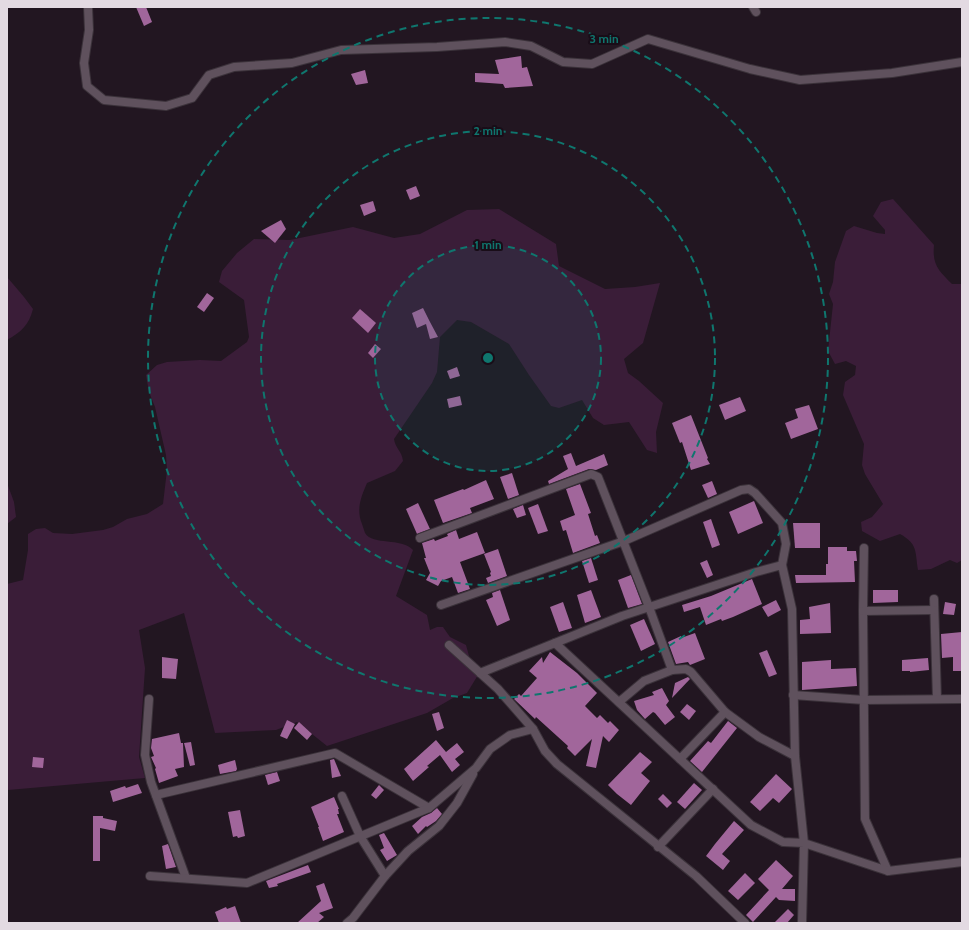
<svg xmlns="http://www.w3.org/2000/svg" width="969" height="930" viewBox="0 0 969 930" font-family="Cabin,sans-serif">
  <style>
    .green { fill: #3a1d38 }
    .building { fill: #a1669b }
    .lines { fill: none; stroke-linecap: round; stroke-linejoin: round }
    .minor-casing { stroke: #3b323a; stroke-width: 10 }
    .minor { stroke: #5f515d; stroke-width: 8 }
    .ring { fill: none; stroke: #0f766e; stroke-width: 2; stroke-dasharray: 7 5 }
    .centre { fill: #0f766e; stroke: #190d18; stroke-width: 2 }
    .ring-label { font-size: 12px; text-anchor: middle; font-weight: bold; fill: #0f766e; stroke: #190d18; stroke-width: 4; stroke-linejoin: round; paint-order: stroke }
  </style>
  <rect width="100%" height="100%" fill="#221621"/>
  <g class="green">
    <path d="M893,199L934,245C932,265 939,271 952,284H962V560L957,563L950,560L931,569L918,570C915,551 918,544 900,534L880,541L862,531L861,522L872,517L883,504L865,474L862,465L864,444L843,395L845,382L855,375L856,366L846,361L835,364L828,351L833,304L829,294L833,282L835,262L846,231L854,226L877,233L885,234V230L873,216L881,202Z"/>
    <path d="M499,209L556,244L559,266L605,289L635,287L660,283L643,343L624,359L628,373L639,381L663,403L656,432L657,453L647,450L629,422L604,425L593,418L582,400L559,408L551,406L529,375L509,344L471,322L457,320L440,337L437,372L432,383L394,439C395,448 402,451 403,461L395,471L367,483C361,497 356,509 362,524C363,527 364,530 365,533C373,546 401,537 413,550L396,596L427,615L430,630L437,627H443L450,637L466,645L472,667L478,675L467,693L453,698L427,713L327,746L297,722L276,730L215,733L184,613L139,630L145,668L139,757L145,778L8,790L7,792V584L23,580L28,550V534L36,529L45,528L53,533L72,534L103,530L113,527L127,519L147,514L163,504L167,470L166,455L155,407L149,392L146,375L157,365L167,362L200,360L221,361L247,342L249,337L244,300L219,282L222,271L237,253L254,239L290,240L353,227L394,238L420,234L467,210Z"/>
    <path d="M7,277L24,297L33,309C29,325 21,332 7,340Z"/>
    <path d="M7,483L14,502L16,517L7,524Z"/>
  </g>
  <g class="building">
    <path d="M136,7H146L152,22L144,26Z"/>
    <path d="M521,56L522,68L527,67L533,86L505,88L503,84L475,82V73L499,74L495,60Z"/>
    <path d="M365,70L368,83L356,85L351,74Z"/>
    <path d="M416,186L420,196L410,200L406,190Z"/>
    <path d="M373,201L376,211L364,216L360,205Z"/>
    <path d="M281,220L286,229L275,243L261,231Z"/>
    <path d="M207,293L214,298L204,312L197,307Z"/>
    <path d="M423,308L430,322L438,337L430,339L426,324L417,328L412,313Z"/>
    <path d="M360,309L376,323L368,333L352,318Z"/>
    <path d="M375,344L381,349L373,358L368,353Z"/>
    <path d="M457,367L460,376L450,379L447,371Z"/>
    <path d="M460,396L462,405L449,408L447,399Z"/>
    <path d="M740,397L746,411L725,420L719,405Z"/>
    <path d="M809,405L818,429L791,439L785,423L798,418L795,409Z"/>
    <path d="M691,415L708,458L707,459L710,464L691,470L682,442L680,443L672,423Z"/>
    <path d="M571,453L576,466L604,454L608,465L596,470L589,469L549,484L548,481L568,469L563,456Z"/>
    <path d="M512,473L519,495L508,499L500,477Z"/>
    <path d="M486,480L494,499L470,508L472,513L443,523L434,500L463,489L464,490Z"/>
    <path d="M712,481L717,494L708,498L702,485Z"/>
    <path d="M580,484L591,513L588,514L595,536L597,535L600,543L573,553L566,530L563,531L560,521L575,515L566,489Z"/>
    <path d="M754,501L763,523L738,534L729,512Z"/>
    <path d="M418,503L430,529L417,534L406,509Z"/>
    <path d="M538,504L548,531L538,534L528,508Z"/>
    <path d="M523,505L526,515L517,518L513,509Z"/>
    <path d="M711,519L720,545L712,548L703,522Z"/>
    <path d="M793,523H820V548H795Z"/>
    <path d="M456,530L459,539L477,532L485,553L460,562L470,589L458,593L452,577L441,581L438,586L426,580L430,573L424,558H426L422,543L434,539L435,541L448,536L447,534Z"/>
    <path d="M828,547H847V551H856L857,561H854L855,582L796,583L795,575H826V564H828Z"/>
    <path d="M498,549L507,576L488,583L486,578L491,576L490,573L491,572L484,554Z"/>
    <path d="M591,558L598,580L589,583L582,561Z"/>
    <path d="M707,560L713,575L707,578L700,563Z"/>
    <path d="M631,575L642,604L628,608L618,580Z"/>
    <path d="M752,579L762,604L733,617L722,621L721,619L706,625L700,607L684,612L682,605L711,596Z"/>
    <path d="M500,590L510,620L497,626L486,600L493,597L492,593Z"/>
    <path d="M591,590L601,617L585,623L577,595Z"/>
    <path d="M873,590H898V602L873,603Z"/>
    <path d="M776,600L781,610L768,617L762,607Z"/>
    <path d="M563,602L572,628L559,632L550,607Z"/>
    <path d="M945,602L956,604L954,615L943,614Z"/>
    <path d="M830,603L831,633L800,634V620L810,619L809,607Z"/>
    <path d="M644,619L655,644L641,651L630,625Z"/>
    <path d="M962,632V671H953V657L942,658L941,634Z"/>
    <path d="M695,633L705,659L690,665L688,662L676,664L668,642L681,636V638Z"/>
    <path d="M767,650L777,674L769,677L759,653Z"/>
    <path d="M550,652L577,673L597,693L585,706L597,718L600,715L608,723L610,721L619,730L609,742L603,736L596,768L586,766L592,739L575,756L567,748L568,746L536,717L535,719L514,699L519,694L521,696L537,678L529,671L542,657L543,663Z"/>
    <path d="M162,657L178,659L176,679L162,678Z"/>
    <path d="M928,658L929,670L910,672V671H902V660Z"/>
    <path d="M831,660V669L856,668L857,686L802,690V662Z"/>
    <path d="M688,677L690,679L672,698L675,683Z"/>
    <path d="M662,688L669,701L666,705L675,717L665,725L655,713L653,712L645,719L637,710L634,701L654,695L652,692Z"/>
    <path d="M687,704L696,711L689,720L680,712Z"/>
    <path d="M439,712L444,728L437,731L432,714Z"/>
    <path d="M287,720L295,724L287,739L280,736Z"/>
    <path d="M728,721L737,728L702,772L690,761L708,741L711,743Z"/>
    <path d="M299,722L312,734L307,740L294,728Z"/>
    <path d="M179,733L181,743H183L184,767L175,769L178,776L159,783L155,769L156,768L151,757L154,756L151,748L152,739Z"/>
    <path d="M436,740L446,752L457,743L464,752L455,759L460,765L452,772L440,755L427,766L429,767L413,781L404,769Z"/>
    <path d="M191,742L195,765L190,766L184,743Z"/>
    <path d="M640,752L652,762L641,773L650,781L631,805L617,794L608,785Z"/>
    <path d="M33,757L44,758L43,768L32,767Z"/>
    <path d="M334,759L341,776L332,778L330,760Z"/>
    <path d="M235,760L237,769L236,771L220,774L218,765Z"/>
    <path d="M277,772L280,781L268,785L265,775Z"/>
    <path d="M776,774L792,789L779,803L773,798L760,811L750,802Z"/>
    <path d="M694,783L702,790L685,809L677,802Z"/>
    <path d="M138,784L142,793L113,802L110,791L125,786L126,788Z"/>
    <path d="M379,785L384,790L376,799L371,795Z"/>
    <path d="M663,794L672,803L667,808L658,799Z"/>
    <path d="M334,797L339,809H338L339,814H337L344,832L323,841L318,827H319L311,807Z"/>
    <path d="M437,808L442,814L436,821L427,827L426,826L418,834L412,826L422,817L431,813Z"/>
    <path d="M240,810L245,836L238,838L237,836L233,837L228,812Z"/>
    <path d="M93,816H103V818L117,821L115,831L100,828V861H93Z"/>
    <path d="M734,821L744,830L722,854L730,861L723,870L706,856L715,844Z"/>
    <path d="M384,833L397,855L387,861L380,850L384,848L379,835Z"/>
    <path d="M168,844L176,867L166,869L162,846Z"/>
    <path d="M776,860L793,876L782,889H795V901L779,900L776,897L753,922L746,915L769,890L758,879Z"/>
    <path d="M308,865L311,872L277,884L278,886L269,888L266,881Z"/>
    <path d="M745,873L755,883L738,900L728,891Z"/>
    <path d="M324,883L333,908L319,913L324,917L317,923H297L321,901L316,886Z"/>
    <path d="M235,906L241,923H219L215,912L226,907L227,909Z"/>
    <path d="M788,909L794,915L787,923H774Z"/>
  </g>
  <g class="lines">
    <g class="minor-casing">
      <g id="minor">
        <path d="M88,7L89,30L84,63L87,86L104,100L166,106L192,98L209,75L234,67L292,63L341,50L437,47L505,42L531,46L563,62L592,64L648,39L750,69L800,80L892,73L962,62"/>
        <path d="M753,7L756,12"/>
        <path d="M420,538L591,474L598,477L649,607L672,670L644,681L619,702"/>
        <path d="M864,548L863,611L865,819L888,871"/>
        <path d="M934,599L937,699"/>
        <path d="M441,605L624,541L741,490L749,489L755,493L782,523L786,544L782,565"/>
        <path d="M863,611L934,610"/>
        <path d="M449,645L498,689L533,729L545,751L557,764L696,876L745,923"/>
        <path d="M672,670L686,669L691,672L725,712L759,737L795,756"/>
        <path d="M480,673L555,643"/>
        <path d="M793,695L864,700L962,699"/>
        <path d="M149,699L145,755L151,782L186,878"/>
        <path d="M680,759L725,712"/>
        <path d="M156,795L335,753L429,808"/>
        <path d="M342,796L360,836L385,876"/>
        <path d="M658,847L713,789"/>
        <path d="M150,876L247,883L429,808L476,768L490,749L510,735L533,729"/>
        <path d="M347,923L353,918L385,876L408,851L439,826L457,803L473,774"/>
        <path d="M802,923L804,843L795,756L792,609L782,565L756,572L622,616L555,643L751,825L783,842L804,843L888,871L962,862"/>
      </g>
    </g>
    <use href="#minor" class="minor"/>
  </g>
  <circle cx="488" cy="358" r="113" fill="#0f766e" fill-opacity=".12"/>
  <g class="ring">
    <circle cx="488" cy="358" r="113"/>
    <circle cx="488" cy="358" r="227"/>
    <circle cx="488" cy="358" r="340"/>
  </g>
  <circle cx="488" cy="358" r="6" class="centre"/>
  <g class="ring-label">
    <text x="604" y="43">3 min</text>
    <text x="488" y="135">2 min</text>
    <text x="488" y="249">1 min</text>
  </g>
  <rect width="969" height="930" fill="none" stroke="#e3dae2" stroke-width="16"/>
</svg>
